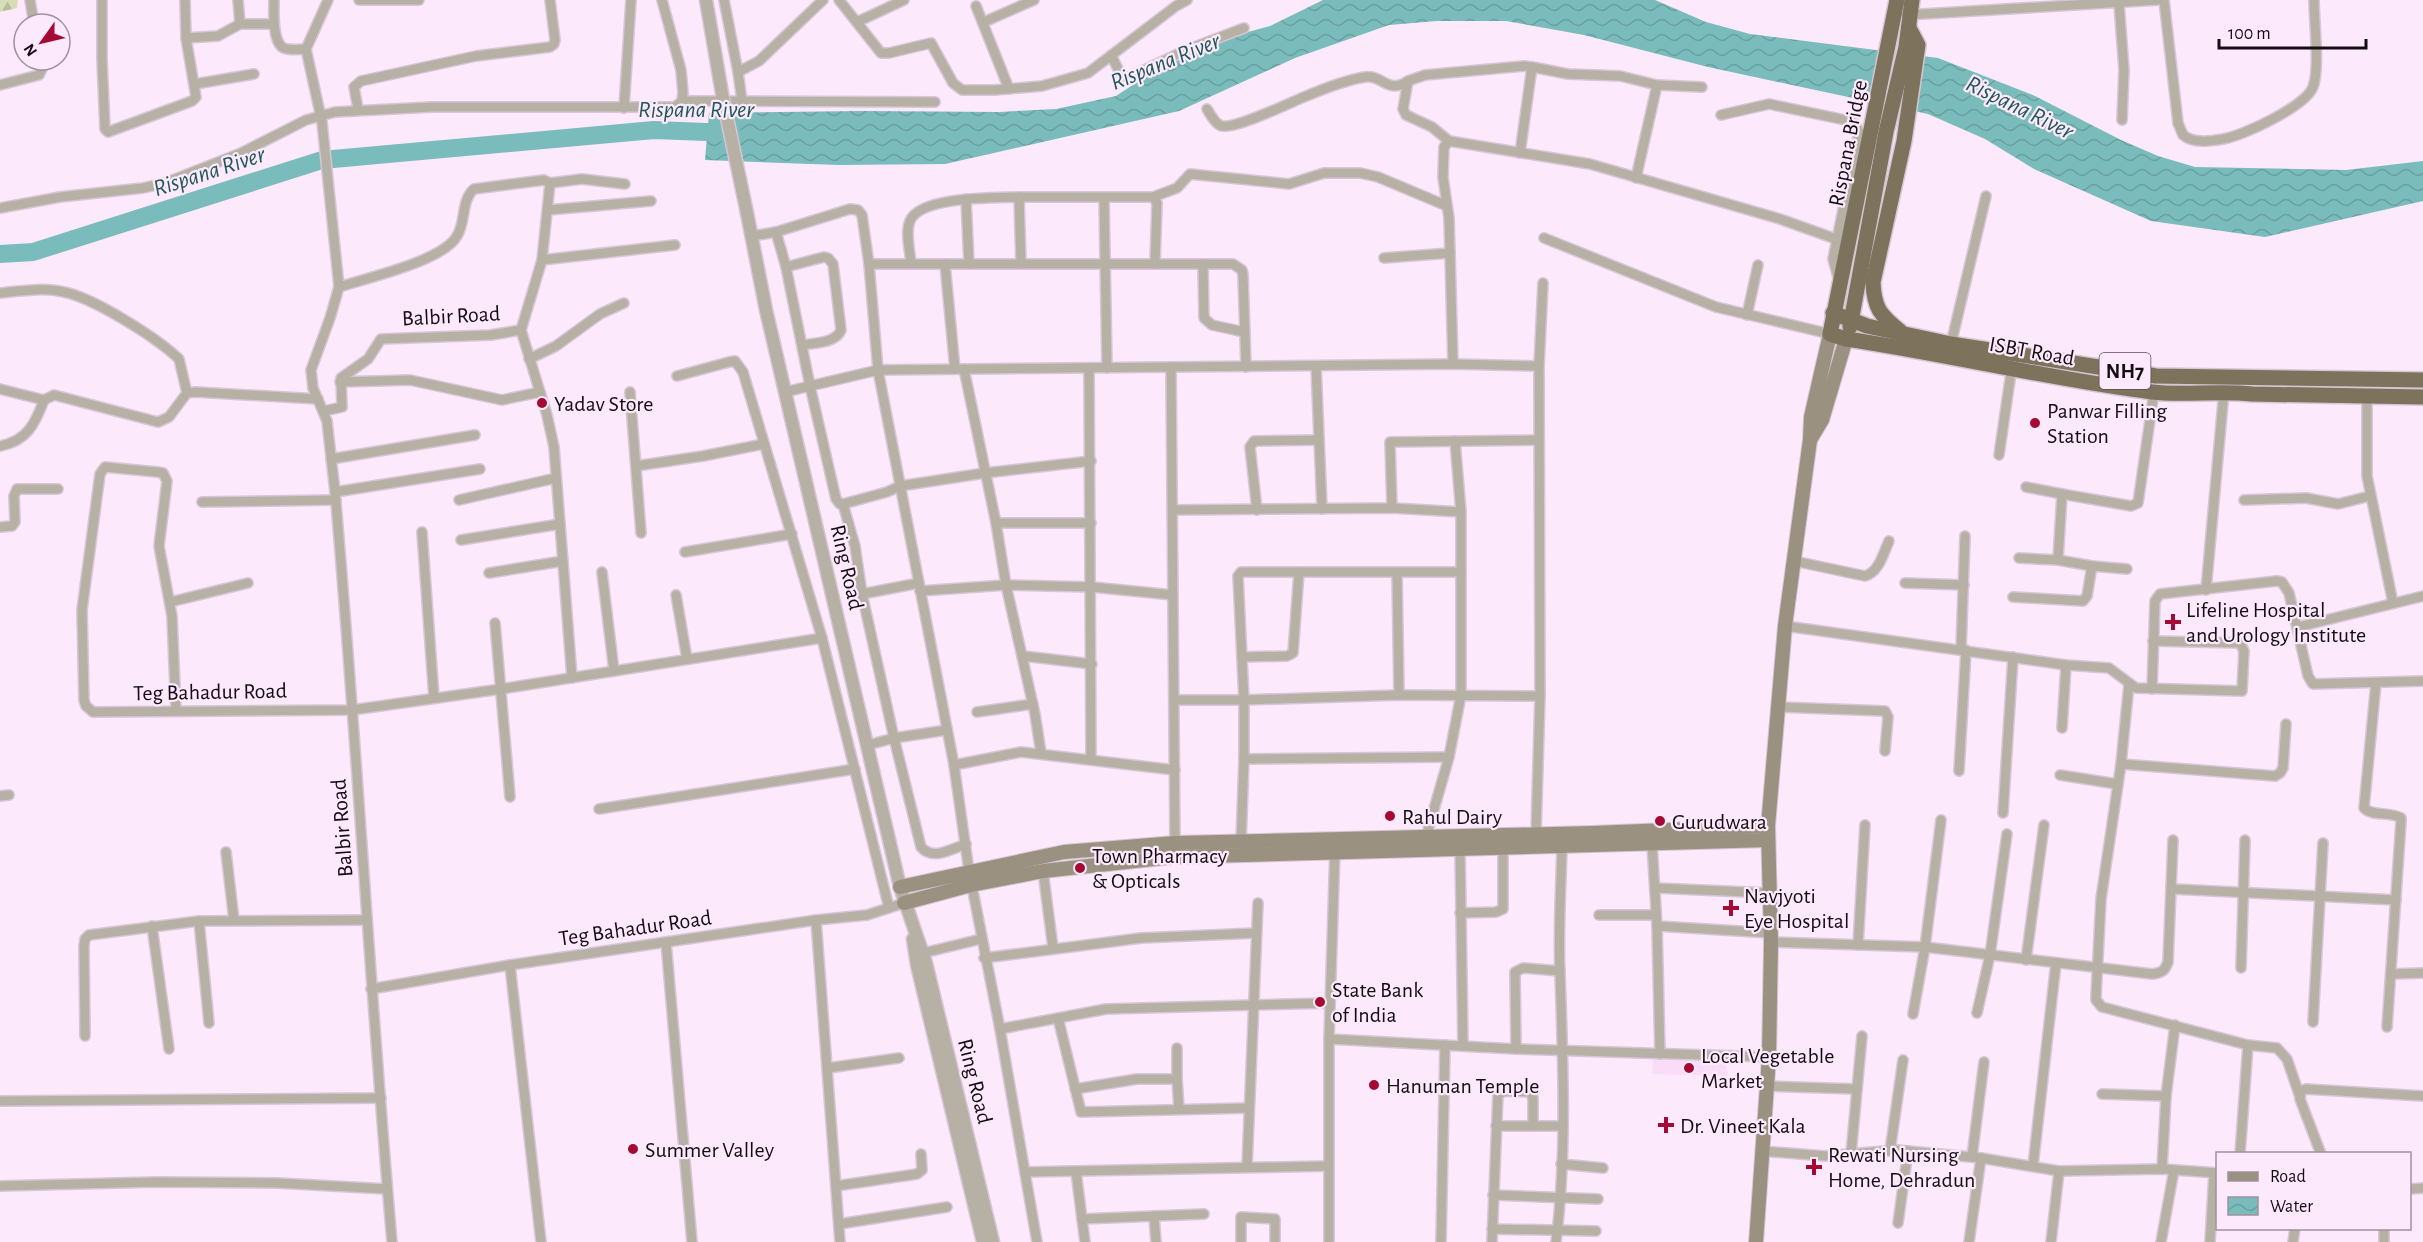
<svg xmlns="http://www.w3.org/2000/svg" width="2423" height="1242" viewBox="0 0 2423 1242" font-family="'Alegreya Sans',sans-serif">
  <style>
    .built { fill: #fadcf8 }
    .forest { fill: url(#forest-firs) }
    .water { fill: url(#water-waves) }
    .lines { fill: none; stroke-linecap: round; stroke-linejoin: round }
    .river { stroke: #7abbbb; stroke-width: 18 }
    .minor-casing { stroke: #d7c6d6; stroke-width: 12 }
    .tertiary-casing { stroke: #d7c6d6; stroke-width: 15 }
    .secondary-casing { stroke: #d7c6d6; stroke-width: 16 }
    .trunk-casing { stroke: #d7c6d6; stroke-width: 18 }
    .minor { stroke: #b6b0a5; stroke-width: 9 }
    .tertiary { stroke: #b6b0a5; stroke-width: 12 }
    .secondary { stroke: #9a9180; stroke-width: 14 }
    .trunk { stroke: #7d725b; stroke-width: 15 }
    .tertiary-bridge-casing { stroke: #d7c6d6; stroke-width: 15; stroke-linecap: butt }
    .tertiary-bridge { stroke: #b6b0a5; stroke-width: 12 }
    .poi-dot { fill: #a50a34; stroke: #fce9fb; stroke-width: 2 }
    .labels { text-anchor: middle; stroke-width: 4.5; stroke-linejoin: round; paint-order: stroke }
    .shield { fill: #fce9fb; stroke: #5a4f59; stroke-width: 1.5 }
    .shield-label { font-size: 21px; font-weight: bold; fill: #150d14 }
    .street-label { font-size: 22px; fill: #150d14; stroke: #fce9fb }
    .poi-label { font-size: 22px; fill: #150d14; stroke: #fce9fb; text-anchor: start }
    .water-label { font-size: 24px; font-style: italic; fill: #215859; stroke: #fce9fb }
  </style>
  <defs>
    <pattern id="forest-firs" width="22" height="20" patternUnits="userSpaceOnUse" patternTransform="scale(1.5)"><rect width="22" height="20" fill="#d7deb5"/><path d="M5 1l3.5 6h-7zM16 11l3.5 6h-7z" fill="#b8bd9b"/></pattern>
    <pattern id="water-waves" width="16" height="10" patternUnits="userSpaceOnUse" patternTransform="scale(1.5)"><rect width="16" height="10" fill="#7abbbb"/><path d="M0 5q4-4 8 0t8 0" fill="none" stroke="#69a0a0"/></pattern>
  </defs>
  <rect width="100%" height="100%" fill="#fce9fb"/>
  <path class="built" d="M1653,1058L1725,1061L1728,1076L1652,1074Z"/>
  <path class="forest" d="M0,0H18L17,8L0,12Z"/>
  <path class="water" d="M1323,0H1655L1706,22L1750,34L1938,58L2035,96L2121,140L2158,156L2195,167L2346,170L2423,161V201L2265,237L2151,221L2034,169L1985,139L1928,114L1708,67L1584,35L1506,21H1437L1389,25L1295,58L1179,111L945,164L839,165L705,160L709,113L861,111L999,112L1056,109L1116,96L1166,63L1237,35L1270,26Z"/>
  <g class="lines">
    <path class="river" d="M0,254L33,252L322,160L654,130L732,133"/>
    <g class="minor-casing">
      <g id="minor">
        <path d="M30,0L34,24"/>
        <path d="M102,0V59L105,129L108,132L192,101L196,97L186,38L185,0"/>
        <path d="M238,0L240,24"/>
        <path d="M274,0C274,12 272,38 282,47C287,51 300,49 306,49"/>
        <path d="M328,0L306,49L322,122L339,287L330,318L311,370L313,388L327,421L335,492C357,742 370,992 392,1242"/>
        <path d="M359,0H419"/>
        <path d="M724,0L738,72L742,101"/>
        <path d="M839,0L881,53H889L931,43L953,83L962,90H995L1042,86L1088,73L1176,6L1187,0"/>
        <path d="M2164,0L2178,123L2183,135C2194,144 2211,141 2223,139C2243,136 2306,106 2313,87C2320,69 2314,22 2314,0"/>
        <path d="M2119,3L2124,70L2122,120"/>
        <path d="M976,6L1009,89"/>
        <path d="M1906,15L2158,0"/>
        <path d="M857,22L904,0"/>
        <path d="M984,22L1034,0"/>
        <path d="M186,38L218,36L240,24H273"/>
        <path d="M1111,55L1120,73L1128,78L1184,51L1244,28"/>
        <path d="M1532,67L1568,74L1620,76L1657,85"/>
        <path d="M738,72L759,61L823,0"/>
        <path d="M195,84L254,74"/>
        <path d="M0,85L39,75L42,69L40,60"/>
        <path d="M682,101L935,102"/>
        <path d="M624,108L631,0"/>
        <path d="M358,109L354,87L361,81L476,56L550,47L554,44L555,40L550,0"/>
        <path d="M1207,109C1210,114 1216,125 1222,126C1236,129 1289,103 1304,97C1323,89 1345,80 1365,77C1382,74 1388,95 1408,81"/>
        <path d="M1721,115L1769,104L1850,121L1855,124L1859,132L1833,259L1839,281"/>
        <path d="M1449,141L1432,127L1406,115L1403,109L1408,81L1425,75L1524,66L1532,67L1520,153"/>
        <path d="M1636,178L1657,85L1702,87"/>
        <path d="M550,183L582,179L625,184"/>
        <path d="M1019,197H1153L1157,203L1155,264"/>
        <path d="M1153,197L1177,188L1190,174L1289,184L1324,173H1360L1378,177L1447,206"/>
        <path d="M1104,198L1107,368"/>
        <path d="M966,199L969,264"/>
        <path d="M0,208L60,197L143,188L165,183L241,153L306,120L335,112L432,107H675L682,101L683,93L681,70L662,0"/>
        <path d="M548,210L651,201"/>
        <path d="M776,232L786,267"/>
        <path d="M752,236L776,232L850,209L858,210L862,215L869,264L878,370L954,765L969,871L1000,1029L1037,1242"/>
        <path d="M1544,238L1716,307L1830,334"/>
        <path d="M1384,258L1450,253"/>
        <path d="M542,260L675,245"/>
        <path d="M911,263C910,251 905,233 910,221C920,196 995,198 1019,197L1021,264"/>
        <path d="M869,264H1233L1242,270L1243,275L1246,367"/>
        <path d="M945,264L955,369"/>
        <path d="M1203,264L1204,318L1212,325L1244,332"/>
        <path d="M339,287C367,278 443,261 457,236C466,222 461,200 474,189L544,180L550,183L542,260L521,330L547,415L554,447L572,678"/>
        <path d="M0,293C21,291 43,287 64,292C94,298 157,338 179,359L187,393"/>
        <path d="M1747,315L1758,265"/>
        <path d="M1951,344L1986,196"/>
        <path d="M529,359L556,346L600,314L624,303"/>
        <path d="M1453,364L1449,218L1443,177L1444,147L1449,141L1590,164L1780,219L1836,239"/>
        <path d="M1316,366L1322,509"/>
        <path d="M1539,366L1543,283"/>
        <path d="M1171,367L1175,843"/>
        <path d="M1089,368L1091,759"/>
        <path d="M964,369L996,523L1006,585L1035,714L1041,753"/>
        <path d="M677,376L729,362L735,361L743,372L822,638L889,908"/>
        <path d="M340,382L410,380L502,400L540,392"/>
        <path d="M0,389L44,400"/>
        <path d="M630,392L641,533"/>
        <path d="M785,392L810,386L786,267L824,257L828,258L833,264L841,330C836,343 815,343 802,345"/>
        <path d="M2367,396V476L2393,603"/>
        <path d="M324,411L342,407L341,378L368,359L381,339L491,335L521,330"/>
        <path d="M0,446C27,441 35,424 44,400L54,395L158,422L169,417L187,393L195,392L318,399"/>
        <path d="M1999,455L2012,366"/>
        <path d="M331,459L475,435"/>
        <path d="M636,466L703,456L764,444"/>
        <path d="M335,492L480,469"/>
        <path d="M2062,494L2131,506L2138,503L2154,392"/>
        <path d="M459,500L556,478"/>
        <path d="M2244,500L2306,498L2338,504L2370,496"/>
        <path d="M202,502L336,500"/>
        <path d="M843,504L887,492L900,486L985,473L1091,461"/>
        <path d="M1392,508L1390,442L1538,440"/>
        <path d="M1173,510L1392,508L1461,512"/>
        <path d="M1257,510L1250,447L1254,441L1319,440"/>
        <path d="M996,523H1091"/>
        <path d="M0,527L12,526L15,522L14,496L17,489H58"/>
        <path d="M422,532L434,698"/>
        <path d="M461,540L560,524"/>
        <path d="M685,552L792,534"/>
        <path d="M2019,558L2058,560"/>
        <path d="M1794,561L1865,576C1879,572 1883,554 1889,541"/>
        <path d="M2092,566L2127,569"/>
        <path d="M602,572L614,671"/>
        <path d="M489,573L563,561"/>
        <path d="M1397,573L1399,695"/>
        <path d="M919,583L862,594L855,546L843,504H840L836,499L810,386L878,370L1453,364L1539,366L1540,696L1536,834"/>
        <path d="M1905,583L1964,585"/>
        <path d="M2206,590L2224,391"/>
        <path d="M920,591L1006,585L1092,587L1173,595"/>
        <path d="M862,594L894,738L921,847C933,861 951,849 966,844"/>
        <path d="M676,595L687,659"/>
        <path d="M2013,597L2083,601L2087,596L2092,566L2058,560L2062,494L2026,487"/>
        <path d="M170,602L248,583"/>
        <path d="M495,623L510,797"/>
        <path d="M1785,626L2066,665L2109,668L2136,688L2242,691L2244,651L2240,643L2153,641"/>
        <path d="M2298,627L2423,596"/>
        <path d="M1961,650L1965,536"/>
        <path d="M1023,656L1092,664"/>
        <path d="M1242,657L1287,656L1293,653L1299,572"/>
        <path d="M2376,683L2364,808C2373,817 2389,811 2401,818V822L2387,1027"/>
        <path d="M2129,684L2121,764L2101,899L2096,996V1000L2102,1007L2248,1045L2277,1048L2287,1059L2299,1094"/>
        <path d="M2152,689L2155,601L2160,594L2277,581L2282,582L2289,593L2308,676L2313,684L2423,681"/>
        <path d="M1175,700H1244L1238,576L1241,572H1461"/>
        <path d="M1778,707L1885,711L1888,717L1885,751"/>
        <path d="M176,711L172,616L159,546L167,481L163,473L157,472L105,467L100,474L82,610L84,700L86,706L93,712L352,710L501,689L822,638"/>
        <path d="M977,712L1033,704"/>
        <path d="M2062,728L2066,665"/>
        <path d="M868,745L894,738L947,730"/>
        <path d="M1244,759V700L1399,695L1540,696"/>
        <path d="M2121,764L2275,776L2280,773L2283,768L2286,724"/>
        <path d="M954,765L1021,752L1175,770"/>
        <path d="M1959,771L1966,650"/>
        <path d="M2060,775L2117,784"/>
        <path d="M0,796L9,795"/>
        <path d="M599,809L855,769"/>
        <path d="M2003,813L2013,657"/>
        <path d="M1426,837L1449,757L1461,695V512L1455,441"/>
        <path d="M1241,843L1244,759L1449,757"/>
        <path d="M1652,843L1657,926L1771,933"/>
        <path d="M1460,849L1463,1046"/>
        <path d="M226,852L234,920"/>
        <path d="M1043,871L1053,948"/>
        <path d="M1655,888L1770,893"/>
        <path d="M2173,889L2396,900"/>
        <path d="M1460,913L1496,912L1503,909V844"/>
        <path d="M1599,915H1656"/>
        <path d="M816,920L840,1242"/>
        <path d="M199,921L209,1023"/>
        <path d="M152,926L169,1049"/>
        <path d="M1657,926L1660,1054"/>
        <path d="M666,942L692,1242"/>
        <path d="M1771,942L1925,947L2152,974C2161,973 2165,971 2168,962L2173,840"/>
        <path d="M1858,945L1865,825"/>
        <path d="M923,953L981,939"/>
        <path d="M984,958L1141,938L1256,933"/>
        <path d="M2026,960L2044,825"/>
        <path d="M510,965L541,1242"/>
        <path d="M2241,968L2245,840"/>
        <path d="M2391,974L2423,973"/>
        <path d="M371,989L510,965L816,920L867,915L904,903"/>
        <path d="M1977,1013L1990,955L2007,834"/>
        <path d="M1913,1014L1925,947L1941,820"/>
        <path d="M1058,1018L1081,1112L1249,1108"/>
        <path d="M2313,1022L2323,843"/>
        <path d="M1000,1029L1106,1009L1330,1003"/>
        <path d="M85,1036L84,946L85,939L89,935L199,921L367,920"/>
        <path d="M1329,1039L1516,1049L1769,1057"/>
        <path d="M1516,1049L1515,972L1523,968L1560,971"/>
        <path d="M828,1068L899,1058"/>
        <path d="M1177,1079V1048"/>
        <path d="M1766,1086L1857,1089"/>
        <path d="M1075,1089L1137,1079H1177L1179,1109"/>
        <path d="M2102,1094L2166,1096"/>
        <path d="M0,1101L381,1098"/>
        <path d="M1496,1126H1563"/>
        <path d="M1761,1151L1825,1156L1897,1150L1981,1158L2059,1171L2162,1169L2218,1173"/>
        <path d="M1890,1151L1903,1060"/>
        <path d="M1851,1154L1862,1036"/>
        <path d="M2240,1154L2248,1045"/>
        <path d="M2321,1154L2300,1099L2301,1091L2306,1089L2423,1096"/>
        <path d="M1972,1157L1984,1062"/>
        <path d="M1561,1164L1603,1168"/>
        <path d="M2033,1166L2056,963"/>
        <path d="M1247,1167L1258,903"/>
        <path d="M2162,1169L2166,1096L2175,1025"/>
        <path d="M1025,1172L1329,1166"/>
        <path d="M1076,1172L1085,1242"/>
        <path d="M0,1186L156,1182L277,1183L387,1189"/>
        <path d="M836,1186L917,1174L922,1170L921,1154"/>
        <path d="M2410,1189L2423,1188"/>
        <path d="M1493,1195L1598,1199"/>
        <path d="M1154,1216L1156,1242"/>
        <path d="M1082,1219L1204,1214"/>
        <path d="M1898,1223L1908,1151"/>
        <path d="M839,1224L947,1207"/>
        <path d="M1492,1229L1596,1231"/>
        <path d="M1241,1242V1217L1275,1219V1242"/>
        <path d="M1329,1242V1039L1335,849"/>
        <path d="M1441,1242L1445,1045"/>
        <path d="M1492,1242L1498,1094L1505,1091L1530,1092L1533,1098V1126"/>
        <path d="M1556,1242C1567,1153 1563,1063 1560,973C1558,931 1561,888 1562,846"/>
        <path d="M1969,1242L1981,1158"/>
        <path d="M2051,1242L2059,1171"/>
        <path d="M2161,1242L2174,1170"/>
        <path d="M2210,1242L2214,1173"/>
        <path d="M2293,1242L2295,1228"/>
        <path d="M2384,1242V1228"/>
      </g>
    </g>
    <g class="tertiary-casing">
      <g id="tertiary">
        <path d="M706,0L723,99"/>
        <path d="M747,213L766,310L900,887L926,963L993,1242"/>
        <path d="M913,939L917,965L983,1242"/>
      </g>
    </g>
    <g class="secondary-casing">
      <g id="secondary">
        <path d="M1810,440L1822,420L1846,339"/>
        <path d="M900,887L1064,852L1175,843L1592,833L1768,826"/>
        <path d="M904,903L971,885L1043,871L1172,857L1768,840"/>
        <path d="M1756,1242L1769,1057L1771,942L1768,826L1785,626L1810,440L1811,417L1830,334"/>
      </g>
    </g>
    <g class="trunk-casing">
      <g id="trunk">
        <path d="M1897,0L1830,334L1846,339C1948,354 2049,379 2152,392C2184,396 2218,390 2252,394L2423,397"/>
        <path d="M1833,313L1867,326L1951,344L2156,376L2423,380"/>
        <path d="M1850,327L1886,132L1906,47L1912,0"/>
        <path d="M1900,331C1880,315 1874,308 1873,282L1904,141L1918,45L1909,28"/>
      </g>
    </g>
    <use href="#minor" class="minor"/>
    <use href="#tertiary" class="tertiary"/>
    <use href="#secondary" class="secondary"/>
    <use href="#trunk" class="trunk"/>
    <g class="tertiary-bridge-casing">
      <path id="tertiary-bridge" d="M723,99L747,213"/>
    </g>
    <use href="#tertiary-bridge" class="tertiary-bridge"/>
  </g>
  <g class="poi-dot">
    <circle cx="542" cy="403" r="6"/>
    <circle cx="2035" cy="423" r="6"/>
    <path d="M2170 613h6v6h6v6h-6v6h-6v-6h-6v-6h6z"/>
    <circle cx="1390" cy="816" r="6"/>
    <circle cx="1660" cy="821" r="6"/>
    <circle cx="1080" cy="868" r="6"/>
    <path d="M1728 899h6v6h6v6h-6v6h-6v-6h-6v-6h6z"/>
    <circle cx="1320" cy="1002" r="6"/>
    <circle cx="1689" cy="1068" r="6"/>
    <circle cx="1374" cy="1085" r="6"/>
    <path d="M1663 1116h6v6h6v6h-6v6h-6v-6h-6v-6h6z"/>
    <circle cx="633" cy="1149" r="6"/>
    <path d="M1811 1158h6v6h6v6h-6v6h-6v-6h-6v-6h6z"/>
  </g>
  <g class="labels">
    <rect class="shield" x="2099.5" y="353" width="51" height="36" rx="4.5"/>
    <g class="shield-label">
      <text x="2125" y="378">NH7</text>
    </g>
    <g class="street-label">
      <text transform="translate(1847 143) rotate(-79)" y="8">Rispana Bridge</text>
      <text transform="translate(451 315) rotate(-3)" y="8">Balbir Road</text>
      <text transform="translate(2032 350) rotate(10)" y="8">ISBT Road</text>
      <text transform="translate(848 567) rotate(77)" y="8">Ring Road</text>
      <text transform="translate(210 691) rotate(-1)" y="8">Teg Bahadur Road</text>
      <text transform="translate(341 828) rotate(-94)" y="8">Balbir Road</text>
      <text transform="translate(635 927) rotate(-8)" y="8">Teg Bahadur Road</text>
      <text transform="translate(976 1081) rotate(76)" y="8">Ring Road</text>
    </g>
    <g class="poi-label">
      <text x="554" y="411">Yadav Store</text>
      <text x="2047" y="418">Panwar Filling<tspan x="2047" dy="25">Station</tspan></text>
      <text x="2186" y="617">Lifeline Hospital<tspan x="2186" dy="25">and Urology Institute</tspan></text>
      <text x="1402" y="824">Rahul Dairy</text>
      <text x="1672" y="829">Gurudwara</text>
      <text x="1092" y="863">Town Pharmacy<tspan x="1092" dy="25">&amp; Opticals</tspan></text>
      <text x="1744" y="903">Navjyoti<tspan x="1744" dy="25">Eye Hospital</tspan></text>
      <text x="1332" y="997">State Bank<tspan x="1332" dy="25">of India</tspan></text>
      <text x="1701" y="1063">Local Vegetable<tspan x="1701" dy="25">Market</tspan></text>
      <text x="1386" y="1093">Hanuman Temple</text>
      <text x="1680" y="1133">Dr. Vineet Kala</text>
      <text x="645" y="1157">Summer Valley</text>
      <text x="1828" y="1162">Rewati Nursing<tspan x="1828" dy="25">Home, Dehradun</tspan></text>
    </g>
    <g class="water-label">
      <text transform="translate(1165 61) rotate(-22)" y="8">Rispana River</text>
      <text transform="translate(2020 107) rotate(26)" y="8">Rispana River</text>
      <text x="696" y="117">Rispana River</text>
      <text transform="translate(209 171) rotate(-18)" y="8">Rispana River</text>
    </g>
  </g>
  <rect x="2216" y="1152" width="195" height="78" fill="#fce9fb" stroke="#a0919f" stroke-width="1.5"/>
  <rect x="2228" y="1172" width="30" height="9" fill="#9a9180" stroke="#a0919f" stroke-width="1.5"/>
  <text x="2270" y="1182" font-size="18" fill="#150d14">Road</text>
  <rect x="2228" y="1197" width="30" height="18" fill="url(#water-waves)" stroke="#a0919f" stroke-width="1.5"/>
  <text x="2270" y="1212" font-size="18" fill="#150d14">Water</text>
  <g transform="translate(42 42) rotate(236)"><circle r="28" fill="#fce9fb" stroke="#a0919f" stroke-width="1.5"/>
  <path d="M0-4.5L10 22L0 15L-10 22Z" fill="#a50a34"/>
  <text y="-9" font-size="16" font-weight="bold" text-anchor="middle" fill="#150d14">N</text>
  </g>
  <path d="M2219 39v9h147v-9" fill="none" stroke="#150d14" stroke-width="3"/>
  <text x="2228" y="39" font-size="18" fill="#150d14" stroke="#fce9fb" stroke-width="4.5" paint-order="stroke">100 m</text>
</svg>
